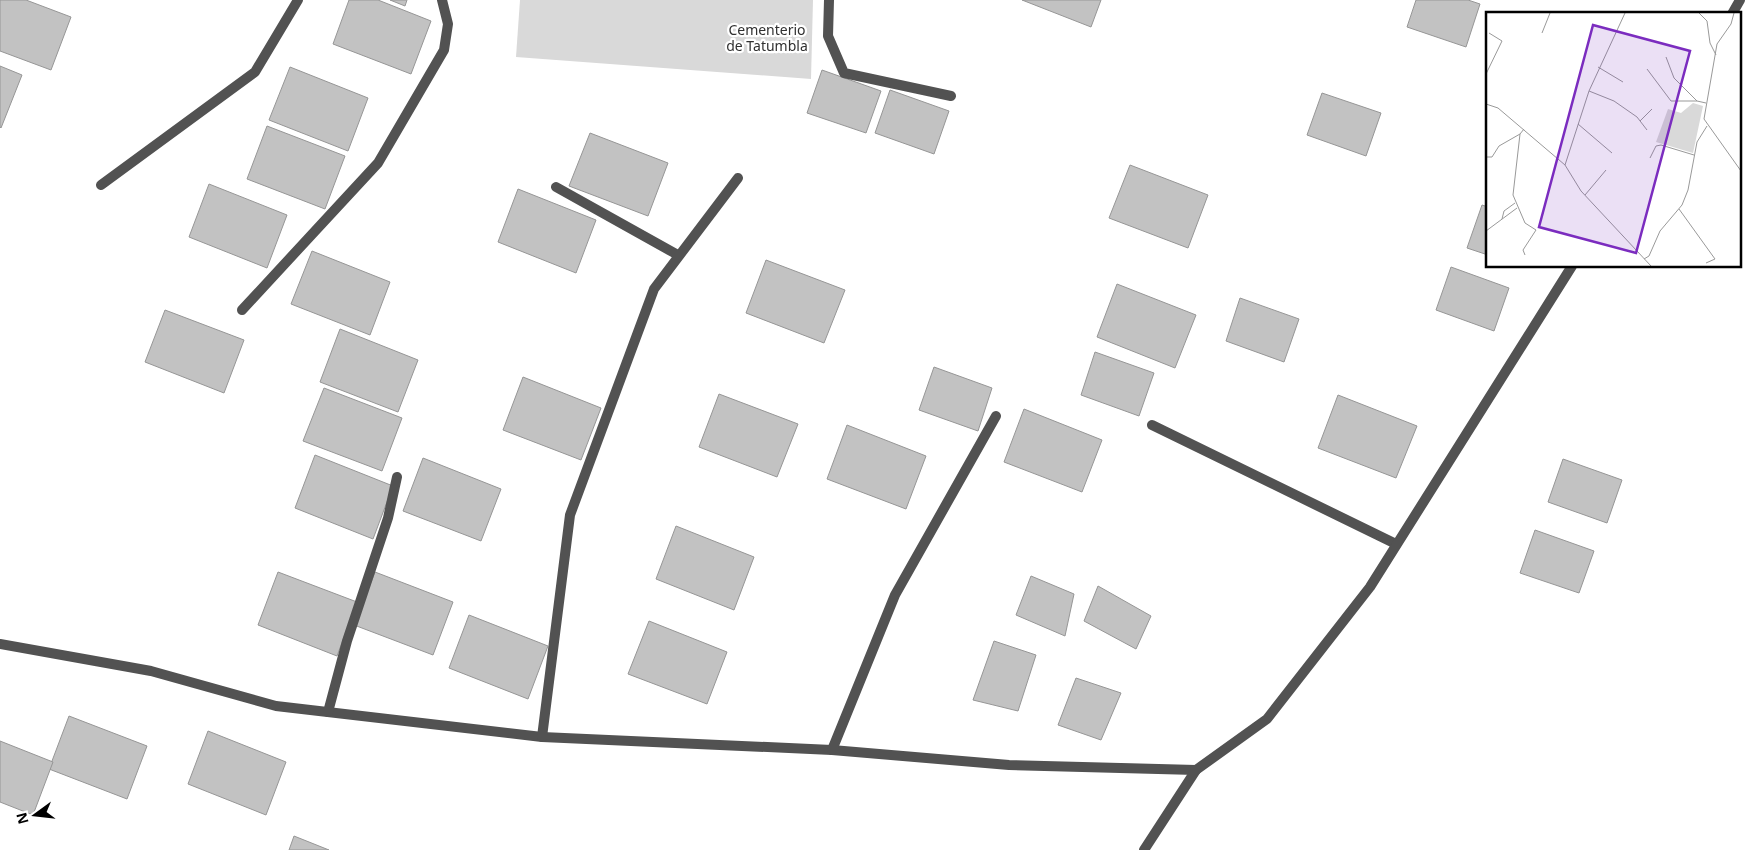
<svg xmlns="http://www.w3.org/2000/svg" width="1754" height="850" viewBox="0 0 1754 850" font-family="'Noto Sans',sans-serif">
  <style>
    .green { fill: #d9d9d9 }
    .building { fill: #c2c2c2; stroke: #969696 }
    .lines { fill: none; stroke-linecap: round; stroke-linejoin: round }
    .service { stroke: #525252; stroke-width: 10 }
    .minor { stroke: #525252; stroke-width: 10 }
    .labels { text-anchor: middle; stroke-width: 4.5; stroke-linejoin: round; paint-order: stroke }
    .park-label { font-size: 14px; fill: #303030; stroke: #fff }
    .inset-road { fill: none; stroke: #999; stroke-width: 1 }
    .view { fill: #7b2cbf; fill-opacity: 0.15; stroke: #7b2cbf; stroke-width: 2.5 }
    .inset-edge { fill: none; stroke: #000; stroke-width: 2.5 }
  </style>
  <rect width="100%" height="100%" fill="#fff"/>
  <path class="green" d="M520,0H813L811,79L516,57Z"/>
  <g class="building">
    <path d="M0,0H26L71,17L51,70L0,51Z"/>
    <path d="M349,0H378L431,21L411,74L333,44Z"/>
    <path d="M390,0H407L405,6Z"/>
    <path d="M1022,0H1101L1091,27Z"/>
    <path d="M1416,0H1468L1480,4L1466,47L1407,27Z"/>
    <path d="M0,66L22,75L1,128L0,127Z"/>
    <path d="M290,67L368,98L348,151L269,120Z"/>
    <path d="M822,70L881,91L866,133L807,113Z"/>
    <path d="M890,90L949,111L934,154L875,133Z"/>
    <path d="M1322,93L1381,113L1366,156L1307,135Z"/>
    <path d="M267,126L345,156L325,209L247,179Z"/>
    <path d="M590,133L668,163L648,216L569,186Z"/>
    <path d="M1130,165L1208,195L1188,248L1109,218Z"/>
    <path d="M209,184L287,215L267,268L189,237Z"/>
    <path d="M518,189L596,220L576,273L498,242Z"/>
    <path d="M1482,205L1488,207V255L1467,248Z"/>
    <path d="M312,251L390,282L370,335L291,304Z"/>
    <path d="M766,260L845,290L824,343L746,313Z"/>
    <path d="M1451,267L1509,288L1494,331L1436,310Z"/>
    <path d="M1117,284L1196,315L1175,368L1097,337Z"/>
    <path d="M1240,298L1299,319L1284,362L1226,341Z"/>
    <path d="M165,310L244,340L224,393L145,362Z"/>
    <path d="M340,329L418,360L398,412L320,382Z"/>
    <path d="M1095,352L1154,373L1139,416L1081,395Z"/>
    <path d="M934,367L992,388L978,431L919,410Z"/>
    <path d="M523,377L601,408L581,460L503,430Z"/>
    <path d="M324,388L402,418L382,471L303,441Z"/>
    <path d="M719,394L798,424L777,477L699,447Z"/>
    <path d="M1338,395L1417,426L1396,478L1318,448Z"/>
    <path d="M1024,409L1102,440L1082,492L1004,462Z"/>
    <path d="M847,425L926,456L906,509L827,479Z"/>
    <path d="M315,455L393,486L373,539L295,508Z"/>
    <path d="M423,458L501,489L481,541L403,511Z"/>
    <path d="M1563,459L1622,480L1607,523L1548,502Z"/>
    <path d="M676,526L754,557L734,610L656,579Z"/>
    <path d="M1535,530L1594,551L1579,593L1520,573Z"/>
    <path d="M278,572L357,602L337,656L258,625Z"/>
    <path d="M375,572L453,602L433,655L354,625Z"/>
    <path d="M1031,576L1074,594L1065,636L1016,615Z"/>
    <path d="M1098,586L1151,616L1136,649L1084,621Z"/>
    <path d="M469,615L548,646L528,699L449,668Z"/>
    <path d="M649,621L727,652L707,704L628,674Z"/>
    <path d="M994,641L1036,655L1018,711L973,700Z"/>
    <path d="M1076,678L1121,693L1101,740L1058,725Z"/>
    <path d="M69,716L147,746L127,799L49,769Z"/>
    <path d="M208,731L286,762L266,815L188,784Z"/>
    <path d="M0,741L53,762L33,815L0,802Z"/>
    <path d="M294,836L329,850H289Z"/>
  </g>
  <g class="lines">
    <path class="service" d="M556,187L678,255"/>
    <g class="minor">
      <path d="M829,0L828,36L844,73L951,96"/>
      <path d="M1732,14L1740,0"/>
      <path d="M101,185L255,72L298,0"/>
      <path d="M242,310L378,163L444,50L448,24L442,0"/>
      <path d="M1152,425L1396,544"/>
      <path d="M0,644L151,671L276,706L542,737L832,750L1009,765L1196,770L1267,719L1370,587L1572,266"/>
      <path d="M328,712L347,641L388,518L397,477"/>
      <path d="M542,737L570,515L654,289L738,178"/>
      <path d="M832,750L895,595L996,416"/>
      <path d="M1144,850L1196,770"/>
    </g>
  </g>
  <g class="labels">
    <g class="park-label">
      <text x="767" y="35">Cementerio<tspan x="767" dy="16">de Tatumbla</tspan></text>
    </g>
  </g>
  <g transform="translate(1486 12)">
    <rect width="255" height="255" fill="#fff"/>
    <path d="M207,91L217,94L207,141L170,130L182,97L195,101Z" fill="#d9d9d9"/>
    <path class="inset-road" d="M139,1L103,79L79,153L95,179L165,254M213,1L221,9L224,31L230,43M248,1L245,12L231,32L218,107L255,159M56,21L64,1M180,45L188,66L211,89L220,91M112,55L137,70M161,57L185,89H211M0,62L16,29L3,21M103,79L128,89L151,105L161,118M0,92L12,96L79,153M154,109L166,97M92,112L126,141M38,117L34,122L27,183L39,211L50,218L37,238L39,243M0,145H6L13,134L34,122M164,146L170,134L175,133L208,143M99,183L120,158M193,197L229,247L220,251M16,207L18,199L29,191M0,219L31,196M158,247L163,244L174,219L196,193L202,178L211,130L221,114"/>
    <path class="view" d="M107,13L204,39L150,241L53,215Z"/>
    <rect width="255" height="255" class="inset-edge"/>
  </g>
  <g transform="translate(35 815) rotate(255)" stroke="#ffffff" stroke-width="4" paint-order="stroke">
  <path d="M0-4L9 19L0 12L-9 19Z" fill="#000000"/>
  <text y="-8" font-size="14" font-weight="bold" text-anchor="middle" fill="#000000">N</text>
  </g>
</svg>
